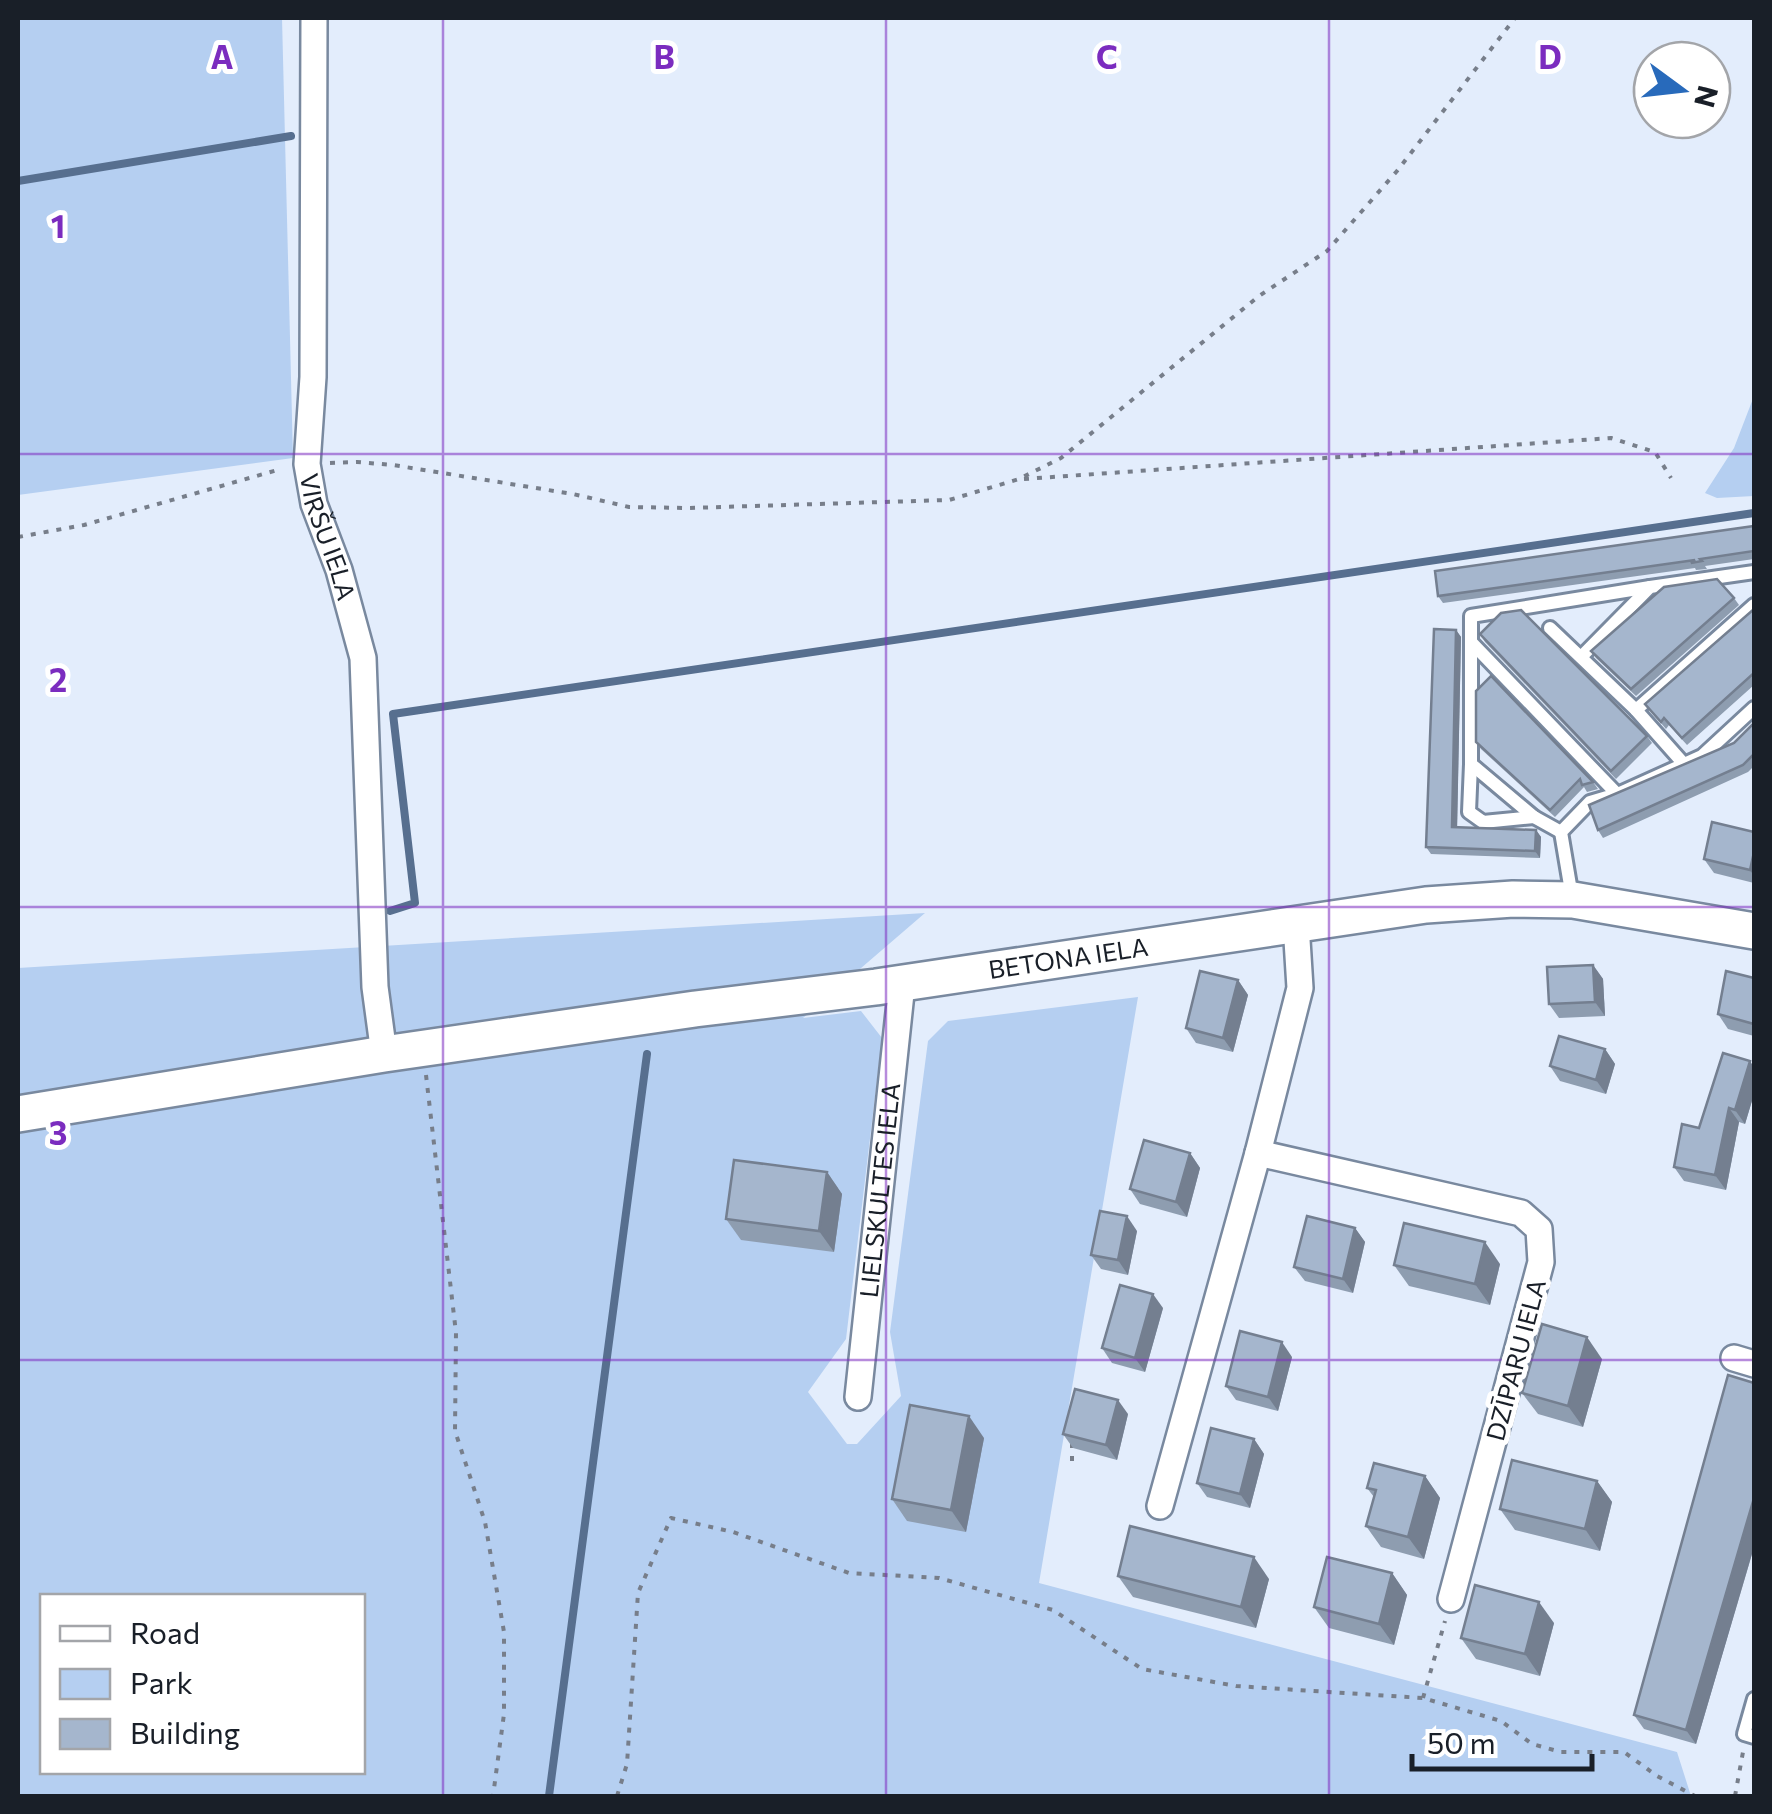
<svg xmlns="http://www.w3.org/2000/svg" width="1772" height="1814" viewBox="0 0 1772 1814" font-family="Commissioner,sans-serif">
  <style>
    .green { fill: #b5cff1; fill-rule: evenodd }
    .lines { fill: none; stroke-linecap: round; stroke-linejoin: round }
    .stream { stroke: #576f8f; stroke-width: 8 }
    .lane-casing { stroke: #79899f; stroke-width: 18 }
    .street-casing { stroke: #79899f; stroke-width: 30 }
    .secondary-casing { stroke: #79899f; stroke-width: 40 }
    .path { stroke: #777e8a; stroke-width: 4; stroke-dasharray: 5 8; stroke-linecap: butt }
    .lane { stroke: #fff; stroke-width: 12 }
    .street { stroke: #fff; stroke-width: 25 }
    .secondary { stroke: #fff; stroke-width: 35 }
    .wall { fill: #8e9db0 }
    .shaded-wall { fill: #747f90 }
    .building { fill: #a5b6cd; stroke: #747f90; stroke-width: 2.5 }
    .grid { fill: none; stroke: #7b2cbf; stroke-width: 2.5; stroke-opacity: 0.55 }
    .labels { text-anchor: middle; stroke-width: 10; stroke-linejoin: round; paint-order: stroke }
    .street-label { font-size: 25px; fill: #191f28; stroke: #fff }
    .grid-label { font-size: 32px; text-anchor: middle; font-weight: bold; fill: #7b2cbf; stroke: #fff; stroke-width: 10; stroke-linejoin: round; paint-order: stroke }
  </style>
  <rect width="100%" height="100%" fill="#e3edfc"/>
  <g class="green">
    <path d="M18,18H282L293,458L18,495Z"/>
    <path d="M1754,396V496L1717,498L1705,493L1734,448Z"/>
    <path d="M925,913L803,1018L861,1011L882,1038L846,1339L808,1392L847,1444H857L901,1396L890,1332L928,1041L948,1021L1138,997L1039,1583L1677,1752L1691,1796H18V968ZM42,1596H362V1772H42Z"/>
  </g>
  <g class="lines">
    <g class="stream">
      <path d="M18,181L291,136"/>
      <path d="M390,911L415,903L393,714L1754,513"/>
      <path d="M549,1796L647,1054"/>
    </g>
    <g class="lane-casing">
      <g id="lane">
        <path d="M1550,628L1636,710L1683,763"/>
        <path d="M1471,642L1617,794L1590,802L1561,832L1572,897"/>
        <path d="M1581,657L1650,587L1754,572"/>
        <path d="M1636,710L1754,605"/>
        <path d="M1471,764L1469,812L1483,822L1534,817"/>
        <path d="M1620,793L1702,756L1754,708"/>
        <path d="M1561,832L1534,817L1471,764V616L1650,587"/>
        <path d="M1754,1699L1744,1734L1754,1737"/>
      </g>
    </g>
    <g class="street-casing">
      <g id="street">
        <path id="s1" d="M314,18L313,377L307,464L314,504L339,570L363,658L375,987L384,1054"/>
        <path d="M1258,1153L1521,1213L1539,1229L1541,1262L1451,1599"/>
        <path d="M1734,1358L1754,1364"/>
        <path id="s2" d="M858,1397L902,984"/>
        <path d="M1160,1506L1258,1153L1300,988L1296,924"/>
      </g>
    </g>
    <g class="secondary-casing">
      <g id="secondary">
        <path id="s3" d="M18,1114L384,1054L695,1009L876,987L1426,905L1513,899L1573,900L1754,931"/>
      </g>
    </g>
    <g class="path">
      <path d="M330,463L357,462L393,465L573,494L629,507L689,508L949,500L1019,479L1061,458L1259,296L1327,251L1397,171L1515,18"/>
      <path d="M1024,479L1611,438L1655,452L1671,478"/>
      <path d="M18,537L84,525L281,469"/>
      <path d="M426,1075L456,1333L455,1431L485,1522L504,1632V1714L493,1796"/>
      <path d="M1072,1443V1469"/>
      <path d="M1423,1698L1445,1621"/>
      <path d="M617,1796L627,1764L638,1593L671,1518L733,1532L849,1573L939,1578L1053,1610L1142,1669L1236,1686L1423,1698L1501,1721L1532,1744L1561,1752H1624L1657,1776L1695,1796"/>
      <path d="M1735,1796L1743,1752"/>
    </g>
    <use href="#lane" class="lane"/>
    <use href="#street" class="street"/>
    <use href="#secondary" class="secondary"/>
  </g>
  <g class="wall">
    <path d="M1754,526V559L1705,566L1707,569L1696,570L1695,568L1443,603L1438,596Z"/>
    <path d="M1734,598L1739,605L1636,696L1596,658L1591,651Z"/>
    <path d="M1754,609V685L1687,745L1669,725L1666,729L1645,704Z"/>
    <path d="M1456,630L1461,637L1457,827L1536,830L1541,837L1540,858L1431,854L1426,847Z"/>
    <path d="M1480,634L1647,736L1652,743L1616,779L1485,642Z"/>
    <path d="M1754,723V766L1748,772L1603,838L1598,830L1734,743Z"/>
    <path d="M1476,742L1593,782L1598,789L1587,792L1584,787L1555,817L1481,749Z"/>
    <path d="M1754,832V883L1714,873L1704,859Z"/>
    <path d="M1593,965L1603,979L1605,1016L1559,1018L1549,1004Z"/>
    <path d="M1754,978V1036L1728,1029L1718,1014Z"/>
    <path d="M1238,980L1248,995L1233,1052L1196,1043L1186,1028Z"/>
    <path d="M1605,1049L1615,1064L1606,1094L1560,1081L1550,1066Z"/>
    <path d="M1750,1061L1754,1068V1094L1745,1124L1739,1122L1726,1190L1684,1181L1674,1167L1699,1128Z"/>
    <path d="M1190,1153L1200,1168L1187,1217L1140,1204L1130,1189Z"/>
    <path d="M827,1172L842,1194L834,1252L741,1240L726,1219Z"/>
    <path d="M1355,1228L1365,1242L1353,1293L1305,1281L1294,1267Z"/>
    <path d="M1137,1231L1128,1275L1101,1269L1091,1255Z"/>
    <path d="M1500,1264L1490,1305L1409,1286L1394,1265Z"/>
    <path d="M1163,1308L1145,1372L1112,1363L1102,1348Z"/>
    <path d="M1292,1357L1278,1411L1236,1400L1226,1386Z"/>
    <path d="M1602,1359L1583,1427L1538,1414L1522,1393Z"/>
    <path d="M1754,1383V1547L1696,1744L1644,1729L1634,1715Z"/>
    <path d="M1128,1414L1117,1460L1073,1448L1063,1434Z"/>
    <path d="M984,1438L966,1532L907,1521L892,1499Z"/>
    <path d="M1254,1439L1264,1454L1250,1508L1207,1497L1197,1483Z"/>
    <path d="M1425,1476L1440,1498L1424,1559L1381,1547L1366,1526L1374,1497L1367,1488Z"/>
    <path d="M1597,1481L1612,1502L1600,1551L1515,1530L1500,1509Z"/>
    <path d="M1392,1573L1407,1595L1394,1645L1329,1628L1314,1607Z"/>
    <path d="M1118,1576L1269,1579L1256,1628L1133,1597Z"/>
    <path d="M1554,1623L1540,1676L1476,1659L1461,1638Z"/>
  </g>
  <g class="shaded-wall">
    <path d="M1456,630L1461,637L1457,834L1452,827Z"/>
    <path d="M1536,830L1541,837L1540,858L1535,851Z"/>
    <path d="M1754,852V876L1750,870Z"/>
    <path d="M1593,965L1603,979L1605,1016L1595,1002Z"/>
    <path d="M1238,980L1248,995L1233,1052L1223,1038Z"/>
    <path d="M1605,1049L1615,1064L1606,1094L1596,1080Z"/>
    <path d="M1750,1061L1754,1068V1094L1745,1124L1735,1110Z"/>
    <path d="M1729,1108L1739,1122L1726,1190L1715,1175Z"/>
    <path d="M1190,1153L1200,1168L1187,1217L1176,1202Z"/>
    <path d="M827,1172L842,1194L834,1252L819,1231Z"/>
    <path d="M1127,1216L1137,1231L1128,1275L1118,1260Z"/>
    <path d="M1355,1228L1365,1242L1353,1293L1343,1279Z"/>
    <path d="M1485,1242L1500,1264L1490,1305L1475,1284Z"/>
    <path d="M1153,1294L1163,1308L1145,1372L1135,1358Z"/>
    <path d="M1587,1337L1602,1359L1583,1427L1568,1406Z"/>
    <path d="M1282,1342L1292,1357L1278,1411L1268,1397Z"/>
    <path d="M1118,1400L1128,1414L1117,1460L1106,1445Z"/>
    <path d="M969,1416L984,1438L966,1532L951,1510Z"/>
    <path d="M1254,1439L1264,1454L1250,1508L1240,1494Z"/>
    <path d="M1425,1476L1440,1498L1424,1559L1408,1537Z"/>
    <path d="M1597,1481L1612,1502L1600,1551L1585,1529Z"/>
    <path d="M1754,1498V1547L1696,1744L1686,1730Z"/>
    <path d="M1254,1557L1269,1579L1256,1628L1241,1607Z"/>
    <path d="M1392,1573L1407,1595L1394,1645L1379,1624Z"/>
    <path d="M1539,1602L1554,1623L1540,1676L1525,1654Z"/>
  </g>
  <g class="building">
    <path d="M1754,526V551L1700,559L1702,561L1691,563L1695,560L1438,596L1435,571Z"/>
    <path d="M1717,579L1734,598L1631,689L1591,651L1664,587Z"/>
    <path d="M1754,609V673L1682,738L1664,718L1661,722L1645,704Z"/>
    <path d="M1521,610L1647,736L1611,771L1480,634L1501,613Z"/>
    <path d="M1434,629L1456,630L1452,827L1536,830L1535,851L1426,847Z"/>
    <path d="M1491,676L1593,782L1582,785L1580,779L1550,810L1476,742V691Z"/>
    <path d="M1754,723V754L1743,765L1598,830L1589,805L1734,743Z"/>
    <path d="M1712,822L1754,832V852L1750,870L1704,859Z"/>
    <path d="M1593,965L1595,1002L1549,1004L1547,967Z"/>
    <path d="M1200,971L1238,980L1223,1038L1186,1028Z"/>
    <path d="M1726,971L1754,978V1024L1718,1014Z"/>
    <path d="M1559,1036L1605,1049L1596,1080L1550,1066Z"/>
    <path d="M1723,1053L1750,1061L1735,1110L1729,1108L1715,1175L1674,1167L1682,1124L1699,1128Z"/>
    <path d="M1144,1140L1190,1153L1176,1202L1130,1189Z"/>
    <path d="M734,1160L827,1172L819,1231L726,1219Z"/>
    <path d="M1100,1211L1127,1216L1118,1260L1091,1255Z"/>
    <path d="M1307,1216L1355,1228L1343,1279L1294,1267Z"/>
    <path d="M1404,1223L1485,1242L1475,1284L1394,1265Z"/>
    <path d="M1120,1285L1153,1294L1135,1358L1102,1348Z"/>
    <path d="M1542,1324L1587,1337L1568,1406L1522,1393Z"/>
    <path d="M1240,1331L1282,1342L1268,1397L1226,1386Z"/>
    <path d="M1728,1375L1754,1383V1498L1686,1730L1634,1715Z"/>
    <path d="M1075,1389L1118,1400L1106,1445L1063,1434Z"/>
    <path d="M910,1405L969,1416L951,1510L892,1499Z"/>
    <path d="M1211,1428L1254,1439L1240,1494L1197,1483Z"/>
    <path d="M1512,1460L1597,1481L1585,1529L1500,1509Z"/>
    <path d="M1374,1463L1425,1476L1408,1537L1366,1526L1376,1490L1367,1488Z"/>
    <path d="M1130,1526L1254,1557L1241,1607L1118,1576Z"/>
    <path d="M1327,1557L1392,1573L1379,1624L1314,1607Z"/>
    <path d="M1475,1585L1539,1602L1525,1654L1461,1638Z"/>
  </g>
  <path class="grid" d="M443,18V1796M886,18V1796M1329,18V1796M18,454H1754M18,907H1754M18,1360H1754"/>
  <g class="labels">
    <g class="street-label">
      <text dy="9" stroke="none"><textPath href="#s1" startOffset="522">VIRŠU IELA</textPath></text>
      <text dy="9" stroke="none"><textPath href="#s3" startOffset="1062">BETONA IELA</textPath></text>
      <text dy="9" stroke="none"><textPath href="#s2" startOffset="208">LIELSKULTES IELA</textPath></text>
      <text transform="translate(1516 1360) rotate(-75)" y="9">DZĪPARU IELA</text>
    </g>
  </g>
  <g class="grid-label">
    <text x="222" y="69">A</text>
    <text x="664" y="69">B</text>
    <text x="1107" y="69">C</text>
    <text x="1550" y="69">D</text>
    <text x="58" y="238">1</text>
    <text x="58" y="692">2</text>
    <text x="58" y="1145">3</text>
  </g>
  <rect width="1772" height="1814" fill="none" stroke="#191f28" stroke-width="40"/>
  <rect x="40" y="1594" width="325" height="180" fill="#ffffff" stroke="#a3a5a9" stroke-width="2.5"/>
  <rect x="60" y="1626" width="50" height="15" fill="#ffffff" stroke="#a3a5a9" stroke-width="2.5"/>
  <text x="130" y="1644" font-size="30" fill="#191f28">Road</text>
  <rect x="60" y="1669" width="50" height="30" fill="#b5cff1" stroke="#a3a5a9" stroke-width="2.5"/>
  <text x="130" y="1694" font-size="30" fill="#191f28">Park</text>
  <rect x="60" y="1719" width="50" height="30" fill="#a5b6cd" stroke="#a3a5a9" stroke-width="2.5"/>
  <text x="130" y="1744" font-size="30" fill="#191f28">Building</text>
  <g transform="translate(1682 90) rotate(105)"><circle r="48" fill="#ffffff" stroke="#a3a5a9" stroke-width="2.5"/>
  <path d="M0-8L18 38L0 25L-18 38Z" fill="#286abb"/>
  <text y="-15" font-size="28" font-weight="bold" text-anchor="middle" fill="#191f28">N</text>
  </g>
  <path d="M1412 1754v15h180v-15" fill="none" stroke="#191f28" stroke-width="5"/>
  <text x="1427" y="1754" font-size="30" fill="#191f28" stroke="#ffffff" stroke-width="8" paint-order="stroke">50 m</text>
</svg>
